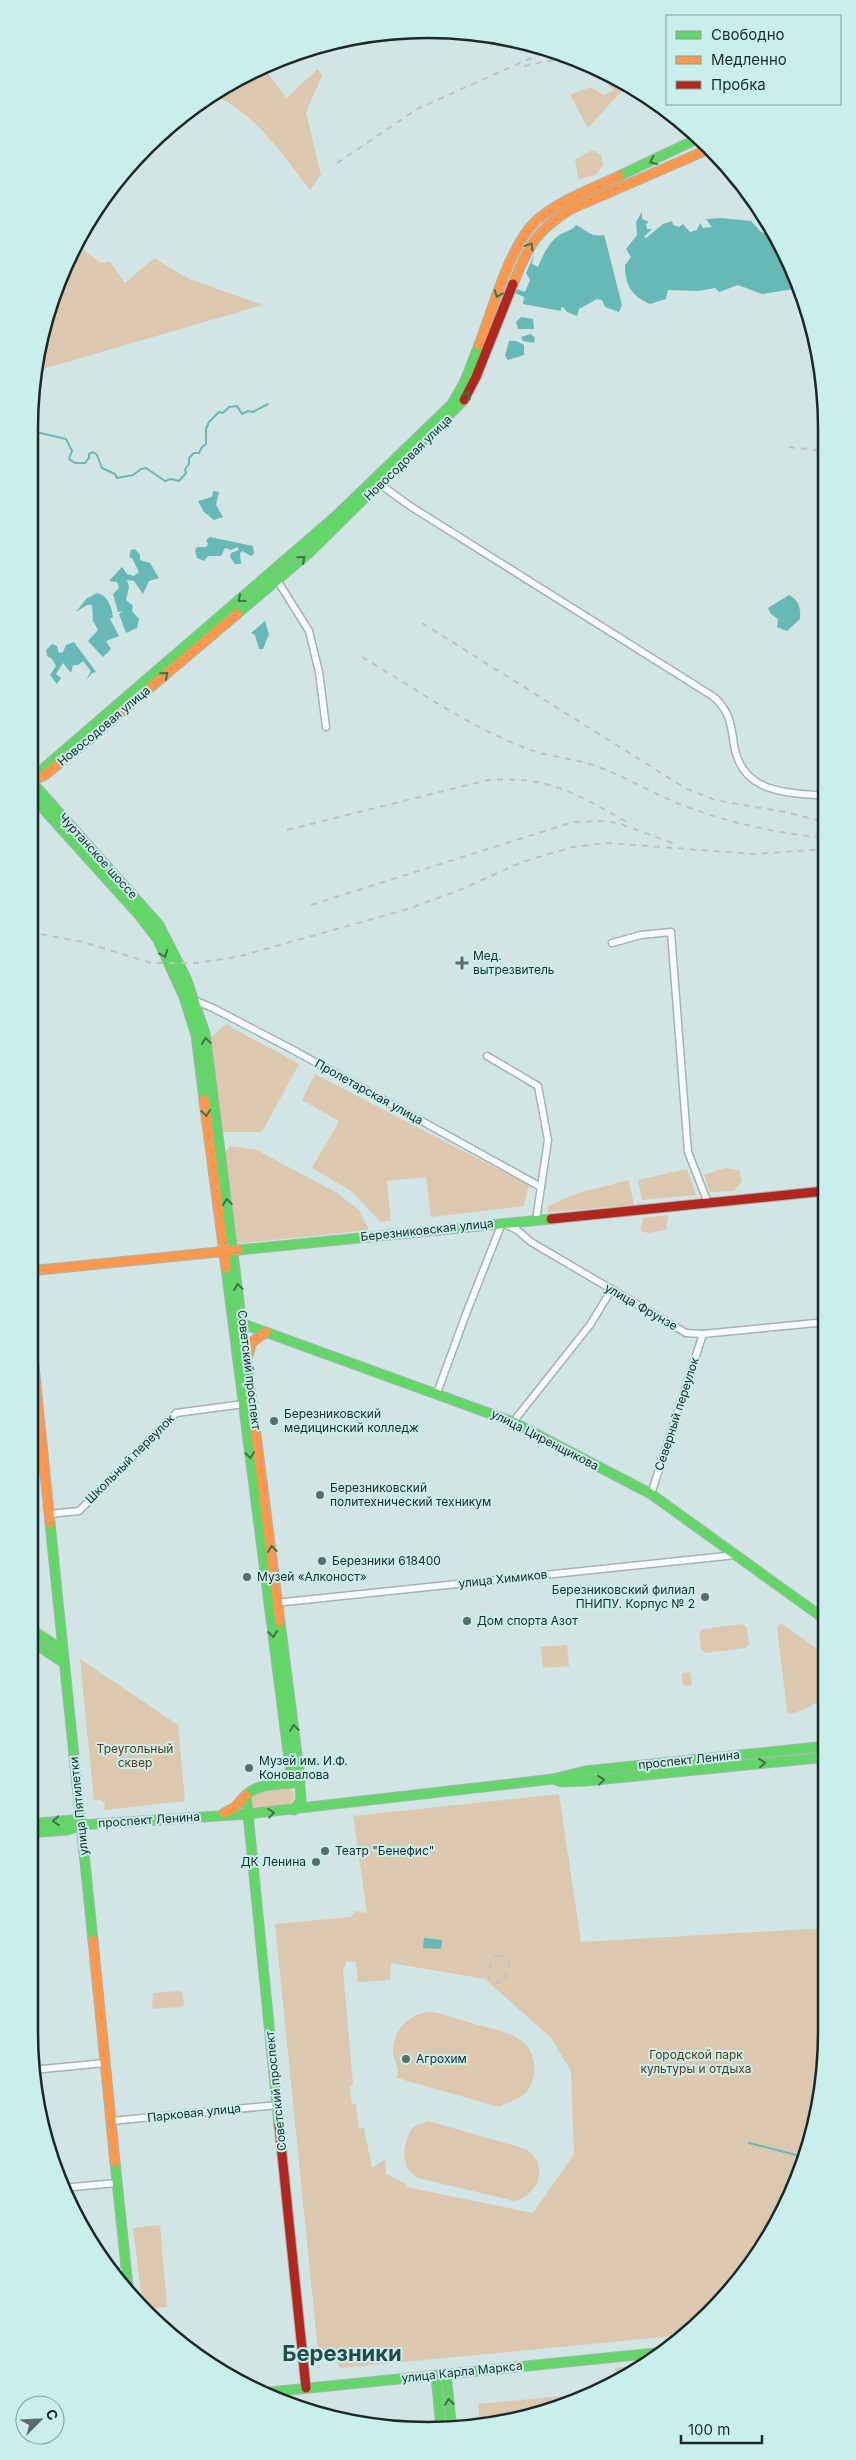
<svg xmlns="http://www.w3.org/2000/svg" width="856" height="2460" viewBox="0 0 856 2460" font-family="Inter,sans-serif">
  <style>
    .green { fill: #dbc8af; fill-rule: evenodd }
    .water { fill: #66b9b5 }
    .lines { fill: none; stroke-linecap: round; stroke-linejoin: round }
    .stream { stroke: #66b9b5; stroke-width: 2 }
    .street-casing { stroke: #a3b4b2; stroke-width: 9 }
    .fast-casing { stroke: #a3b4b2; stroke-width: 11 }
    .slow-casing { stroke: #a3b4b2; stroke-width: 11 }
    .jam-casing { stroke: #a3b4b2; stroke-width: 11 }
    .street { stroke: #f8fbfb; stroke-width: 6 }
    .fast { stroke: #63d668; stroke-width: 9 }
    .slow { stroke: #ff974d; stroke-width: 9 }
    .jam { stroke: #b3261e; stroke-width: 9 }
    .rail { stroke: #bdc2c2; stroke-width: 2; stroke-dasharray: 6 6; stroke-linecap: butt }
    .oneway { stroke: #3b7745 }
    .poi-dot { fill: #5b6c6a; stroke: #c8efec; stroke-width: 2 }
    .labels { text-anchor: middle; stroke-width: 4; stroke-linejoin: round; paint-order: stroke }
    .street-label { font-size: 12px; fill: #1b2a29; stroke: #c8efec }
    .poi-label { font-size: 12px; fill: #1b2a29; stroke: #c8efec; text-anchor: start }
    .park-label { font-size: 12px; fill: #613912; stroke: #c8efec }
    .town-label { font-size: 22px; font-weight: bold; fill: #274947; stroke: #c8efec }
    .rim { fill: none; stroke: #1b2a29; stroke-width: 2.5 }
  </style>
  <rect width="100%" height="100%" fill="#d1e6e4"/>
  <g class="green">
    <path d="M263,66L286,98L318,69L322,76L306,112L321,175L310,190C283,155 254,111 211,94L228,82Z"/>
    <path d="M599,77H614L629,83L588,128L570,95L590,87L604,95L614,90Z"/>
    <path d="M593,150L601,155L603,165L596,175L578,179L575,159Z"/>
    <path d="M75,244L101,263L110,262L125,283L154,258L189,279L263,305L36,371L42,325Z"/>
    <path d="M226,1024L299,1064L262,1132H221L210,1038Z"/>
    <path d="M315,1074L529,1185L524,1206L431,1217L426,1177L387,1181L391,1221L381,1222L351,1191L312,1168L339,1121L302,1100Z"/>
    <path d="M230,1146L257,1150L337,1193L359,1210L369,1230L235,1244L224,1153Z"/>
    <path d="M725,1168L739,1170L742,1181L734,1191L710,1192L704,1175Z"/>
    <path d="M687,1169L696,1195L642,1200L638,1180Z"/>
    <path d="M629,1180L634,1205L548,1212V1206L578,1193Z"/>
    <path d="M668,1215L666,1230L648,1233L640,1231L643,1218Z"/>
    <path d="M781,1623L823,1653C827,1691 832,1702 790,1714L787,1711L777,1627Z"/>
    <path d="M743,1624L747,1628L749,1644L745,1648L705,1653L701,1649L699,1633L703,1629Z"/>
    <path d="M567,1645L569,1666L543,1668L541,1647Z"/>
    <path d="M80,1659L178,1725L185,1801L104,1810L105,1803L98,1799L94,1801Z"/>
    <path d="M690,1672L692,1685L683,1686L682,1673Z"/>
    <path d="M289,1788L294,1793L295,1797L289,1806L255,1809L251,1806L250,1795L256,1791Z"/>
    <path d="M559,1794L581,1942L827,1928V2032L814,2135L760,2254L711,2314L685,2335L340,2368L332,2355L318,2351L275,1924L351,1917L356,1911L367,1913L353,1816ZM347,1961L356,1962L358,1982L390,1980L391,1963L485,1979L551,2038L571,2071L574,2154L533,2213L406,2187L407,2184L386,2174L385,2159L372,2168L364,2128L359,2129L356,2104H352L350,2087L353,2084L343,1970Z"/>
    <path d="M180,1991L183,1993L184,2005L181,2007L154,2009L152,2007L153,1993Z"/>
    <path d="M429,2012C443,2013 457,2019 471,2023C495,2030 531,2033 534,2064C535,2074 533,2083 528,2090C520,2101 507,2101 499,2107L397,2078C400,2067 394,2062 393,2052C392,2030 409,2014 429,2012Z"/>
    <path d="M428,2121L526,2149C550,2166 539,2194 514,2201L418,2178C399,2165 402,2145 413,2127Z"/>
    <path d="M160,2225L167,2307L143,2309L133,2228Z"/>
    <path d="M649,2364L616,2379L615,2368Z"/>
    <path d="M584,2394L531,2418L480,2426L478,2404Z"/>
  </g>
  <g class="water">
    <path d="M642,212V219L649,222L646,224L647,229H652L644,237L646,238L663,224L672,221L673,225L679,227L683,224L690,232L697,230L700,223L703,228L712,227L706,219L722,218L751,221L761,232L775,236L786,252L800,298L794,289L762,294L738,285L719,292L715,288L698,291L668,290L666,299L650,304C632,296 625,286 625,265L631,257L626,249L637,235L636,222Z"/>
    <path d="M576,225C584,229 592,238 604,235L605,238L622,305L619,312L605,307L602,300L597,299L579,309L577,316L567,312L564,308L561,307V311L523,304L524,297L515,293L517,289L525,292L530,280L526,273L534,255L532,264L538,267C542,257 549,242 558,236C564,231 571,232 576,225Z"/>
    <path d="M521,317L533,319L534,329H518L516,322Z"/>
    <path d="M531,334L535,338L534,343L523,341L521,337Z"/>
    <path d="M509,341H516L524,345V355L508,360L505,356Z"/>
    <path d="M213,491L219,492L216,505L223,517L214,520L204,512L198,501L212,497Z"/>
    <path d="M210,537L253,546L254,554L251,556L242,551L240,553L241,564H235L230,557L231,553L239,550L237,547L231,550L225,548L221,556H208L204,561L197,558L195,550L197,547H206L208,544L206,540Z"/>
    <path d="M135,549L140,555V560L150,563L159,578L149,581L143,594L134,581L127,580L129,587L126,600L133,606L132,611L139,619L137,628L126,633L119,614L123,611L118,612L113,594L119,588L117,582L109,581L122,567L127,574L134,576L139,572L132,558L129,557L131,550Z"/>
    <path d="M97,593C108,595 112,608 113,617L110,619L119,636L106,641L111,649L103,657L88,641L98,630L93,621L92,605H87L76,612L86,599Z"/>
    <path d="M789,595C799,600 801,608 800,619L787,631L777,627L778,619L771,614L768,608Z"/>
    <path d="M265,621L269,634L263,649H259L255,635L251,633Z"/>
    <path d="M74,642L96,672L92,673L86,680L91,671L83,661L78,665H73L71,673L63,663L56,674L61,678L57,684L50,675L56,666L52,659L47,656L46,650L52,644L57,646L59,653L63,652L66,645Z"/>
    <path d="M424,1938L442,1940L441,1949L423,1948Z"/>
  </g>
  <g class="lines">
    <g class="stream">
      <path d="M29,435L36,432L66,439L72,451L69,459L75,463H85L89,458V454L93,452L97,455L102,468L115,474L117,478L133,475L141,469L146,468L165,481L171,479L179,481L186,473L185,469L189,464V458L194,453H199L202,447L206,444V429L209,422L219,412L223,413L229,407L237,406L242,414L248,411L253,412L268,404"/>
      <path d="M749,2143L804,2157"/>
    </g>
    <g class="street-casing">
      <g id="street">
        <path d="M381,485L410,506L714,697C730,712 731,724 734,745C742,794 786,792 825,796"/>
        <path d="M277,580L309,631L319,672L326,727"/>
        <path d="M612,943L641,935L671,932L688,1152L708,1203"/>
        <path d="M196,1001L213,1008L297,1052L541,1187"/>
        <path d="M487,1056L538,1086L548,1140L536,1220"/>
        <path d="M437,1393L466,1314L502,1223L517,1230L531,1242L686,1333L703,1334L826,1322"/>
        <path d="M513,1422L590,1325L612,1289"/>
        <path d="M651,1494L703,1334"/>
        <path d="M49,1514L79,1511L176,1413L244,1404"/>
        <path d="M275,1603L736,1555"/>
        <path d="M32,2070L105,2063"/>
        <path d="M111,2121L278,2105"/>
        <path d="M61,2188L117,2183"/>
        <path d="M113,2272L126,2271"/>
      </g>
    </g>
    <g class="fast-casing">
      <g id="fast">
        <path d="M619,176L697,139"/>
        <path d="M237,614L309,553L464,400"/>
        <path d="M44,768L336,516L452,404L465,381L479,345"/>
        <path d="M31,781L159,925L186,978L205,1033L251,1396"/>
        <path d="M29,793L139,915L158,940L184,997L196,1035L204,1100"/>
        <path d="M238,1250L551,1219"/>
        <path d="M226,1268L292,1783"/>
        <path d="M238,1322L513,1422L651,1494L826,1620"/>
        <path d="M50,1523L93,1940"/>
        <path d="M280,1622L299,1770L301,1800L294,1810"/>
        <path d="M29,1628L63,1650"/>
        <path d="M29,1640L64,1663"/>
        <path d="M554,1779L561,1782L586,1781L827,1757"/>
        <path d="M292,1783C276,1785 259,1783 246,1795L248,1814L553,1779L585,1771L827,1746"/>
        <path d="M29,1824L72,1820L81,1825"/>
        <path d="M29,1833L67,1830L81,1825L248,1814L279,2125"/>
        <path d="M115,2162L129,2296"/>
        <path d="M446,2374L452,2430"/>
        <path d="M436,2375L441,2430"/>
        <path d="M260,2393L665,2352"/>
      </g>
    </g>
    <g class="slow-casing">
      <g id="slow">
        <path d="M513,284C528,247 536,230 571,209L709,149"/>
        <path d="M479,345C492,311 510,244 537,220C560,200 592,189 619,176"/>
        <path d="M31,781L45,775L86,742L237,614"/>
        <path d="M204,1100L226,1268"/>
        <path d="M29,1271L238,1250"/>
        <path d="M29,1316L50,1523"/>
        <path d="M247,1358L252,1342L266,1332"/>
        <path d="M251,1396L280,1622"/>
        <path d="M224,1813L235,1807L246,1795"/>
        <path d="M93,1940L115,2162"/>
      </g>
    </g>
    <g class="jam-casing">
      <g id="jam">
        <path d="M464,400L476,377L513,284"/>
        <path d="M551,1219L825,1191"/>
        <path d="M279,2125L306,2388"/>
      </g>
    </g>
    <use href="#street" class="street"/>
    <use href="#fast" class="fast"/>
    <use href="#slow" class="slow"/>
    <use href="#jam" class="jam"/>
    <g class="rail">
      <path d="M524,66L548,61L573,60"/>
      <path d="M337,163L417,109L549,50"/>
      <path d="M789,447L824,451"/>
      <path d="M422,623L685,788L715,800L785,812L825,822"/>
      <path d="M362,657C416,689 469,727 528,749C551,758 578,758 601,768C631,779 658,797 688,807C732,824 778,833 825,838"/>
      <path d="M287,830L488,780C550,776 574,793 627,822"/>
      <path d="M311,905L573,822L604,821L618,823L675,844"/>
      <path d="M29,932L83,942L152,963H196L237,957L408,909L462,889L522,862L573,847L607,843L754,854L825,849"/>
      <path d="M499,1955L506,1957L509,1963L505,1980L498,1983L491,1981L488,1975L492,1958Z"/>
    </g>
  </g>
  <defs><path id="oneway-chevron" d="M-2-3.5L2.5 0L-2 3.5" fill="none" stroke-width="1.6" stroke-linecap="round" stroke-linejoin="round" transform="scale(1.25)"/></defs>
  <g class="oneway">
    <use href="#oneway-chevron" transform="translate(653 161) rotate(155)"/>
    <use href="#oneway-chevron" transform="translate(530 246) rotate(-59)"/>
    <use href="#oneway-chevron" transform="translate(498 294) rotate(111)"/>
    <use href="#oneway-chevron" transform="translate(467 395) rotate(-59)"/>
    <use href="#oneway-chevron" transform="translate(302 559) rotate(-41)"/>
    <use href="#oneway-chevron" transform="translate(241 599) rotate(140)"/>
    <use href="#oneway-chevron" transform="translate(165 675) rotate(-41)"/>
    <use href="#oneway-chevron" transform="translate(164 954) rotate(67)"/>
    <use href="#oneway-chevron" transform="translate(206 1041) rotate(-98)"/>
    <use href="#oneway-chevron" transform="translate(206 1113) rotate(83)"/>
    <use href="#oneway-chevron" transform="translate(227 1202) rotate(-97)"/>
    <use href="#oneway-chevron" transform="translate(238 1287) rotate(-98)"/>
    <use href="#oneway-chevron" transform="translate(250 1455) rotate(83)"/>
    <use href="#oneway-chevron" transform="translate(272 1549) rotate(-97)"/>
    <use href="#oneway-chevron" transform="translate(273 1634) rotate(83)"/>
    <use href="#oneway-chevron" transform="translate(294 1728) rotate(-97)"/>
    <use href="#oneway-chevron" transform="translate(762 1763) rotate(-6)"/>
    <use href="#oneway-chevron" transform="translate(601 1780) rotate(-6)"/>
    <use href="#oneway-chevron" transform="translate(271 1813) rotate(-7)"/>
    <use href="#oneway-chevron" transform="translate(56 1821) rotate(175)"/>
    <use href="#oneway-chevron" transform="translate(449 2402) rotate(-96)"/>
  </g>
  <g class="poi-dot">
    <path d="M459.5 955.5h5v5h5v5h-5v5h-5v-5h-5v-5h5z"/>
    <circle cx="274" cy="1421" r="5"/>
    <circle cx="320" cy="1495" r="5"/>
    <circle cx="322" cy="1561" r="5"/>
    <circle cx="247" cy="1577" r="5"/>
    <circle cx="705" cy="1597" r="5"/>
    <circle cx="467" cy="1621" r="5"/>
    <circle cx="249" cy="1768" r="5"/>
    <circle cx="325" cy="1851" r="5"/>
    <circle cx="316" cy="1862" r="5"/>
    <circle cx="406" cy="2059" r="5"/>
  </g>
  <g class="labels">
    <g class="street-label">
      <text transform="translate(408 458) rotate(-44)" y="4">Новосодовая улица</text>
      <text transform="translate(104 726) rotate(-40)" y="4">Новосодовая улица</text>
      <text transform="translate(98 856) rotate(48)" y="4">Чуртанское шоссе</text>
      <text transform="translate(369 1092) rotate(29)" y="4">Пролетарская улица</text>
      <text transform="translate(427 1230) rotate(-6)" y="4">Березниковская улица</text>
      <text transform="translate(641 1307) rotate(30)" y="4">улица Фрунзе</text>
      <text transform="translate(249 1370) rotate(83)" y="4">Советский проспект</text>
      <text transform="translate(677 1414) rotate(-72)" y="4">Северный переулок</text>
      <text transform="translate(545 1440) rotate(27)" y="4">улица Циренщикова</text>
      <text transform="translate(130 1459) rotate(-45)" y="4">Школьный переулок</text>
      <text transform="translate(503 1579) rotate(-6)" y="4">улица Химиков</text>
      <text transform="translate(689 1760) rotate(-6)" y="4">проспект Ленина</text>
      <text transform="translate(79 1806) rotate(-96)" y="4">улица Пятилетки</text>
      <text transform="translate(149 1820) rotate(-4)" y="4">проспект Ленина</text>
      <text transform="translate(276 2091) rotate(-96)" y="4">Советский проспект</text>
      <text transform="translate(194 2113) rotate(-6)" y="4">Парковая улица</text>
      <text transform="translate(462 2372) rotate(-6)" y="4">улица Карла Маркса</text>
    </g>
    <g class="poi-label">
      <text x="473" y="960">Мед.<tspan x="473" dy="14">вытрезвитель</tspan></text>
      <text x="284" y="1418">Березниковский<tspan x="284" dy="14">медицинский колледж</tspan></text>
      <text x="330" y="1492">Березниковский<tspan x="330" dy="14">политехнический техникум</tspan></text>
      <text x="332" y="1565">Березники 618400</text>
      <text x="257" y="1581">Музей «Алконост»</text>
      <text x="695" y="1594" text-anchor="end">Березниковский филиал<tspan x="695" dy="14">ПНИПУ. Корпус № 2</tspan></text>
      <text x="477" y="1625">Дом спорта Азот</text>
      <text x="259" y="1765">Музей им. И.Ф.<tspan x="259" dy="14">Коновалова</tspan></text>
      <text x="335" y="1855">Театр "Бенефис"</text>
      <text x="306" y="1866" text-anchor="end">ДК Ленина</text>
      <text x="416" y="2063">Агрохим</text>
    </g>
    <g class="park-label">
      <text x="135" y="1753">Треугольный<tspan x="135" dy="14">сквер</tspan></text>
      <text x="696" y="2059">Городской парк<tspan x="696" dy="14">культуры и отдыха</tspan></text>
    </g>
    <g class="town-label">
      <text x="342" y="2361">Березники</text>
    </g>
  </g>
  <path d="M0 0H856V2460H0ZM428 38H428A390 390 0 0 1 818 428V2032A390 390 0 0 1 428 2422H428A390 390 0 0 1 38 2032V428A390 390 0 0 1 428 38Z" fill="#c8efec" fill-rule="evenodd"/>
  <path class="rim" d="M428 38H428A390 390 0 0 1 818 428V2032A390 390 0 0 1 428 2422H428A390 390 0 0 1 38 2032V428A390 390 0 0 1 428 38Z"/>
  <rect x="666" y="15" width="175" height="90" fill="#c8efec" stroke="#83a09e"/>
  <rect x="676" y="31" width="25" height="8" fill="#63d668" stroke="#83a09e"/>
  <text x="711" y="40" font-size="15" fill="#1b2a29">Свободно</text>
  <rect x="676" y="56" width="25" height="8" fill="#ff974d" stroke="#83a09e"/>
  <text x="711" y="65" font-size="15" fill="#1b2a29">Медленно</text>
  <rect x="676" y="81" width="25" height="8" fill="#b3261e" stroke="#83a09e"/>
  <text x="711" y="90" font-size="15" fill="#1b2a29">Пробка</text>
  <g transform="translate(40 2420) rotate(66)"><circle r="24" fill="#c8efec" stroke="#83a09e"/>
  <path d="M0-4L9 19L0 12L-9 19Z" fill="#5b6c6a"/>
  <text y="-8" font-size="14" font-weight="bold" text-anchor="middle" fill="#1b2a29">С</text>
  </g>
  <path d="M681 2435v8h81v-8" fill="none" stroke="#1b2a29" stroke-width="2.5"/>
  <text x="688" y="2435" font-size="15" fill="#1b2a29" stroke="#c8efec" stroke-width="4" paint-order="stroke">100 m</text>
</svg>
